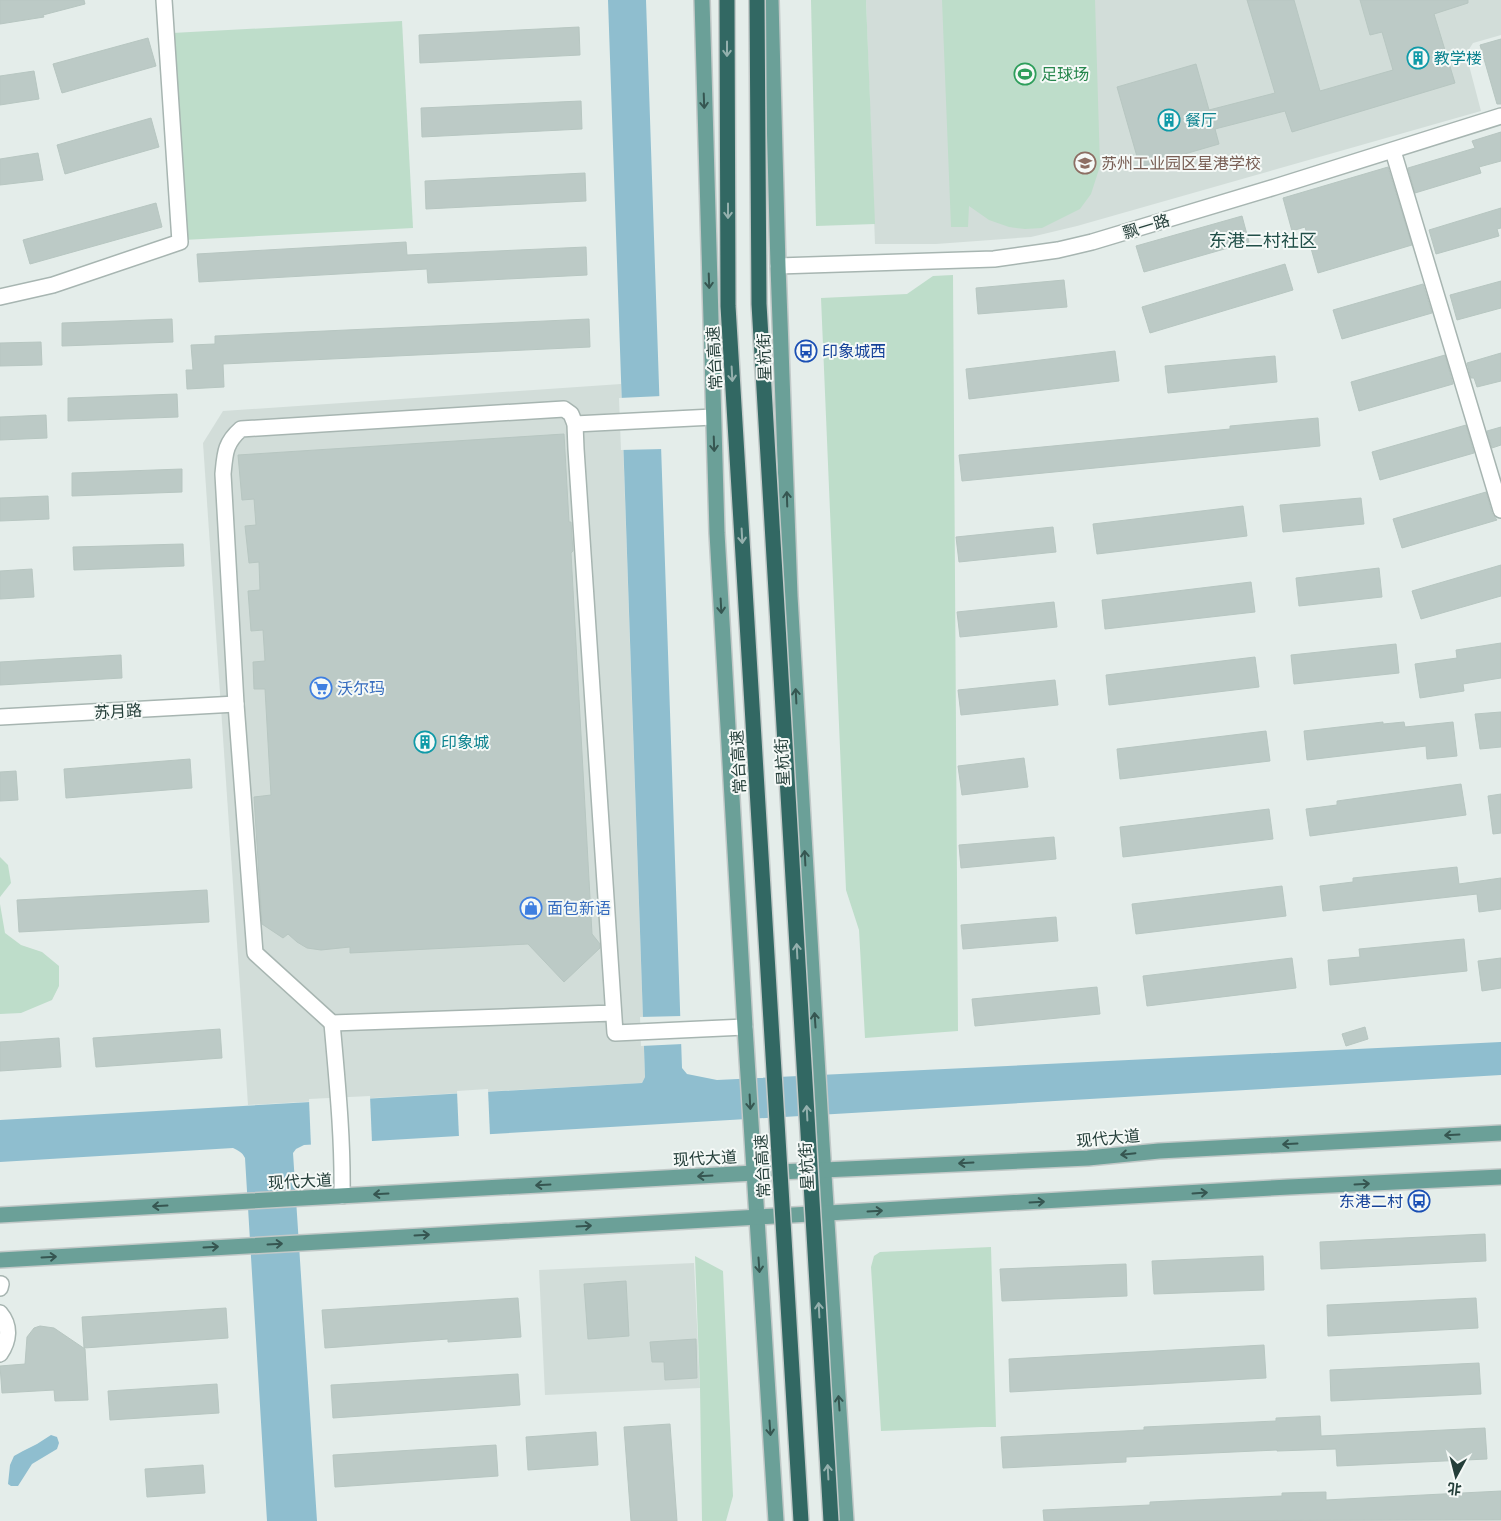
<svg xmlns="http://www.w3.org/2000/svg" width="1501" height="1521" viewBox="0 0 1501 1521" font-family="Overpass,'Noto Sans SC',sans-serif">
  <style>
    .built { fill: #d2ddd9 }
    .green { fill: #beddca }
    .water { fill: #8fbecf }
    .pier { fill: #e4edea }
    .building { fill: #bccac6; stroke: #b7c6c1 }
    .lines { fill: none; stroke-linecap: round; stroke-linejoin: round }
    .minor-casing { stroke: #a7b5b1; stroke-width: 18 }
    .tertiary-casing { stroke: #a7b5b1; stroke-width: 18 }
    .primary-casing { stroke: #c2c9c8; stroke-width: 18 }
    .minor { stroke: #fff; stroke-width: 15 }
    .tertiary { stroke: #fff; stroke-width: 15 }
    .primary { stroke: #6ba098; stroke-width: 15 }
    .motorway-bridge-casing { stroke: #c2c9c8; stroke-width: 18; stroke-linecap: butt }
    .motorway-bridge { stroke: #326863; stroke-width: 15 }
    .oneway { stroke: #94b0ad }
    .oneway2 { stroke: #365651 }
    .labels { text-anchor: middle; stroke-width: 4; stroke-linejoin: round; paint-order: stroke }
    .culture-label { font-size: 16px; fill: #0d838f; stroke: #f5f9f7; text-anchor: start }
    .leisure-label { font-size: 16px; fill: #27864d; stroke: #f5f9f7; text-anchor: start }
    .education-label { font-size: 16px; fill: #785e54; stroke: #f5f9f7; text-anchor: start }
    .street-label { font-size: 16px; fill: #243e39; stroke: #f5f9f7 }
    .transit-label { font-size: 16px; fill: #164399; stroke: #f5f9f7; text-anchor: start }
    .shop-label { font-size: 16px; fill: #366cbe; stroke: #f5f9f7; text-anchor: start }
    .neighbourhood-label { font-size: 18px; fill: #214f48; stroke: #f5f9f7 }
  </style>
  <rect width="100%" height="100%" fill="#e4edea"/>
  <g class="built">
    <path d="M866,0H1501V35L1473,43L1466,54L1481,111L1077,226L1031,237L936,244H875Z"/>
    <path d="M621,384L645,1077L642,1083L248,1105L203,443L223,411Z"/>
    <path d="M694,1263L700,1388L545,1395L539,1270Z"/>
  </g>
  <g class="green">
    <path d="M811,0H866L875,224L816,226Z"/>
    <path d="M942,0H1095L1100,166L1091,194L1080,209L1042,228L1025,229L1009,227L989,220L969,206L968,227H951Z"/>
    <path d="M402,21L413,228L183,240L172,33Z"/>
    <path d="M953,275L958,1031L865,1038L859,930L846,890L821,298L907,294L933,276Z"/>
    <path d="M0,857L8,865L11,883L0,897Z"/>
    <path d="M0,904L5,933L21,945L42,952L59,966V986L52,1000L21,1013L0,1014Z"/>
    <path d="M991,1247L996,1427H982L881,1431L871,1267L874,1256L880,1252Z"/>
    <path d="M695,1256L723,1271L733,1496L726,1521H702L700,1388Z"/>
  </g>
  <g class="water">
    <path d="M608,0H646L682,1068L687,1074L717,1080L1501,1042V1075L304,1145L296,1149L293,1153L317,1521H267L245,1158C242,1152 239,1151 233,1148L0,1162V1120L642,1083L645,1077Z"/>
    <path d="M51,1435L57,1437L59,1443L57,1449L32,1464L18,1486H11L8,1484L10,1465L14,1456L23,1451L37,1444Z"/>
  </g>
  <g class="pier">
    <path d="M662,396L663,449L621,450L619,398Z"/>
    <path d="M682,1016L683,1044L641,1046L640,1017Z"/>
    <path d="M488,1089L490,1136L459,1138L457,1091Z"/>
    <path d="M370,1096L372,1143L311,1147L309,1099Z"/>
  </g>
  <g class="building">
    <path d="M0,0H84L85,4L43,15L44,17L0,24Z"/>
    <path d="M1247,0H1294L1320,91L1393,70L1382,32L1370,35L1360,0H1468V3L1434,14L1455,83L1292,132L1285,111L1215,129L1219,144L1140,167L1117,87L1196,64L1209,110L1275,93Z"/>
    <path d="M579,27L580,55L420,63L419,35Z"/>
    <path d="M148,38L156,66L62,93L53,64Z"/>
    <path d="M1501,39V104H1497L1480,45Z"/>
    <path d="M34,71L39,99L0,105V76Z"/>
    <path d="M581,101L582,129L422,137L421,108Z"/>
    <path d="M151,118L159,147L65,174L57,145Z"/>
    <path d="M1501,132V161L1479,167L1481,173L1415,193L1408,168L1475,148L1472,141Z"/>
    <path d="M38,153L43,180L0,185V159Z"/>
    <path d="M1388,167L1412,245L1318,273L1305,227L1292,231L1283,198Z"/>
    <path d="M585,173L586,201L426,209L425,181Z"/>
    <path d="M156,203L162,227L30,264L23,240Z"/>
    <path d="M1501,208V228L1497,229L1499,236L1436,254L1429,230Z"/>
    <path d="M1242,216L1249,242L1144,272L1136,246Z"/>
    <path d="M406,242L407,255L586,247L587,275L428,283L427,269L199,282L197,254Z"/>
    <path d="M1285,264L1293,290L1150,333L1142,307Z"/>
    <path d="M1064,280L1067,307L978,314L976,288Z"/>
    <path d="M1501,281V308L1457,320L1450,295Z"/>
    <path d="M1423,284L1432,313L1342,339L1333,310Z"/>
    <path d="M172,319L173,342L62,346V323Z"/>
    <path d="M589,319L590,347L223,364L224,387L187,389L186,370H193L191,345L215,344V336Z"/>
    <path d="M41,342L42,365L0,366V343Z"/>
    <path d="M1115,351L1119,381L969,399L966,369Z"/>
    <path d="M1501,353V381L1477,387L1474,378H1471L1467,363Z"/>
    <path d="M1445,355L1453,384L1359,411L1351,382Z"/>
    <path d="M1275,356L1277,382L1168,393L1165,366Z"/>
    <path d="M177,394L178,417L68,421V398Z"/>
    <path d="M46,415L47,438L0,440V417Z"/>
    <path d="M1318,418L1320,446L962,481L959,455L1230,429V426Z"/>
    <path d="M1466,425L1474,453L1380,480L1372,452Z"/>
    <path d="M1501,427V445L1492,448L1487,431Z"/>
    <path d="M564,434L569,522H571L573,551L571,553L592,934L600,944V948L564,982L528,944L350,953V947L321,950L307,948L297,942L288,934L283,938L262,924L254,797L271,795L265,689H254L253,662L265,661L263,630L251,631L248,591L260,590L259,562L249,563L245,526L256,525L254,499L242,500L238,455Z"/>
    <path d="M182,469V492L72,496V473Z"/>
    <path d="M1486,492L1492,513L1497,520L1402,548L1393,519Z"/>
    <path d="M48,496L49,519L0,521V498Z"/>
    <path d="M1361,498L1364,524L1283,532L1280,505Z"/>
    <path d="M1243,506L1247,536L1097,554L1093,524Z"/>
    <path d="M1053,527L1056,552L959,562L956,537Z"/>
    <path d="M183,544L184,566L74,570L73,547Z"/>
    <path d="M1501,565V596L1421,619L1412,591Z"/>
    <path d="M1379,568L1382,597L1299,606L1296,578Z"/>
    <path d="M32,569L34,597L0,599V571Z"/>
    <path d="M1251,582L1255,612L1105,629L1102,600Z"/>
    <path d="M1054,602L1057,627L960,637L957,612Z"/>
    <path d="M1501,643V678L1463,684L1464,691L1420,698L1415,664L1457,658L1456,650Z"/>
    <path d="M1396,644L1399,673L1294,684L1291,655Z"/>
    <path d="M121,655L122,678L0,685V662Z"/>
    <path d="M1255,657L1259,687L1109,705L1106,675Z"/>
    <path d="M1055,680L1058,705L961,715L958,690Z"/>
    <path d="M1501,712V747L1480,749L1475,714Z"/>
    <path d="M1383,722V724L1404,722L1405,727L1453,722L1457,756L1427,759L1426,746L1307,760L1304,731Z"/>
    <path d="M1266,731L1270,761L1120,779L1117,749Z"/>
    <path d="M1024,758L1028,787L962,795L958,766Z"/>
    <path d="M190,759L192,788L66,798L64,769Z"/>
    <path d="M16,771L18,800L0,801V772Z"/>
    <path d="M1461,784L1466,815L1310,836L1306,809L1337,805V801Z"/>
    <path d="M1501,794V833L1493,834L1488,796Z"/>
    <path d="M1269,809L1273,839L1123,857L1120,827Z"/>
    <path d="M1054,837L1056,859L961,868L959,845Z"/>
    <path d="M1457,867L1459,884L1501,878V909L1479,912L1477,894L1323,911L1320,886L1353,882V878Z"/>
    <path d="M1282,886L1286,916L1136,934L1132,904Z"/>
    <path d="M207,890L209,922L19,932L17,900Z"/>
    <path d="M1056,917L1058,941L963,949L961,925Z"/>
    <path d="M1464,939L1467,971L1330,985L1328,960L1360,957L1359,949Z"/>
    <path d="M1292,958L1296,988L1147,1006L1143,976Z"/>
    <path d="M1501,958V988L1482,991L1478,961Z"/>
    <path d="M1097,987L1100,1014L975,1026L972,999Z"/>
    <path d="M1365,1027L1368,1039L1346,1046L1342,1034Z"/>
    <path d="M220,1029L222,1058L96,1067L93,1038Z"/>
    <path d="M59,1038L61,1067L0,1071V1042Z"/>
    <path d="M1485,1234L1486,1261L1321,1269L1320,1242Z"/>
    <path d="M1263,1256L1264,1290L1154,1294L1152,1261Z"/>
    <path d="M1126,1264L1127,1296L1002,1301L1000,1269Z"/>
    <path d="M626,1281L629,1336L588,1339L584,1284Z"/>
    <path d="M518,1298L521,1337L448,1342V1339L325,1348L322,1310Z"/>
    <path d="M1476,1298L1478,1328L1328,1336L1327,1305Z"/>
    <path d="M226,1308L228,1338L84,1348L82,1317Z"/>
    <path d="M40,1326L54,1328L85,1349L88,1400L55,1401L54,1390L2,1393L0,1366L25,1364L27,1337L34,1328Z"/>
    <path d="M696,1339L697,1378L665,1380L664,1362H652L650,1342Z"/>
    <path d="M1264,1345L1266,1378L1010,1392L1009,1359Z"/>
    <path d="M1479,1363L1481,1394L1331,1401L1330,1370Z"/>
    <path d="M518,1374L520,1405L333,1418L331,1385Z"/>
    <path d="M217,1384L219,1413L110,1420L108,1391Z"/>
    <path d="M1320,1416L1321,1436L1485,1428L1487,1459L1337,1466L1336,1449L1277,1451V1450L1126,1457V1462L1003,1468L1001,1437L1144,1430V1427L1276,1421V1418Z"/>
    <path d="M670,1424L677,1521H631L624,1427Z"/>
    <path d="M596,1432L598,1465L528,1470L526,1437Z"/>
    <path d="M496,1445L498,1476L335,1487L333,1455Z"/>
    <path d="M203,1465L205,1493L147,1497L145,1469Z"/>
    <path d="M1501,1491V1520L1044,1521L1043,1510L1150,1505V1502L1282,1496V1493L1326,1492V1500Z"/>
  </g>
  <g class="lines">
    <g class="minor-casing">
      <g id="minor">
        <path d="M1393,151L1501,510"/>
        <path d="M0,297L53,285L180,242L164,0"/>
        <path d="M575,424L713,417"/>
        <path d="M613,1013L332,1023L255,953L236,704L223,474C225,453 225,443 241,429L564,409L571,414L575,424L576,449L615,1033L745,1027"/>
        <path d="M332,1023C337,1080 343,1138 342,1196"/>
        <path d="M0,1288L1,1284"/>
        <path d="M0,1313C11,1326 9,1341 0,1354"/>
      </g>
    </g>
    <g class="tertiary-casing">
      <g id="tertiary">
        <path d="M778,266L994,259L1058,250L1092,242L1275,187L1501,116"/>
        <path d="M0,717L236,704"/>
      </g>
    </g>
    <g class="primary-casing">
      <g id="primary">
        <path d="M702,0L717,533L745,1027L776,1521"/>
        <path d="M771,0L778,266L790,596L822,1143L846,1521"/>
        <path d="M0,1215L754,1173L1088,1158L1159,1151L1501,1133"/>
        <path d="M0,1260L1289,1187L1501,1177"/>
      </g>
    </g>
    <use href="#minor" class="minor"/>
    <use href="#tertiary" class="tertiary"/>
    <use href="#primary" class="primary"/>
    <g class="motorway-bridge-casing">
      <g id="motorway-bridge">
        <path d="M727,0L728,306L801,1521"/>
        <path d="M757,0L759,304L831,1521"/>
      </g>
    </g>
    <use href="#motorway-bridge" class="motorway-bridge"/>
  </g>
  <defs><path id="oneway-shaft" d="M-6 0H5M1.5-3L5.5 0L1.5 3" fill="none" stroke-width="1.6" stroke-linecap="round" stroke-linejoin="round" transform="scale(1.25)"/></defs>
  <g class="oneway">
    <use href="#oneway-shaft" transform="translate(727 49) rotate(90)"/>
    <use href="#oneway-shaft" transform="translate(728 211) rotate(90)"/>
    <use href="#oneway-shaft" transform="translate(732 374) rotate(87)"/>
    <use href="#oneway-shaft" transform="translate(742 536) rotate(87)"/>
    <use href="#oneway-shaft" transform="translate(797 951) rotate(-93)"/>
    <use href="#oneway-shaft" transform="translate(807 1113) rotate(-93)"/>
    <use href="#oneway-shaft" transform="translate(819 1310) rotate(-93)"/>
    <use href="#oneway-shaft" transform="translate(828 1472) rotate(-93)"/>
  </g>
  <g class="oneway2">
    <use href="#oneway-shaft" transform="translate(704 101) rotate(88)"/>
    <use href="#oneway-shaft" transform="translate(709 281) rotate(88)"/>
    <use href="#oneway-shaft" transform="translate(714 444) rotate(88)"/>
    <use href="#oneway-shaft" transform="translate(787 499) rotate(-92)"/>
    <use href="#oneway-shaft" transform="translate(721 606) rotate(87)"/>
    <use href="#oneway-shaft" transform="translate(796 696) rotate(-93)"/>
    <use href="#oneway-shaft" transform="translate(805 858) rotate(-93)"/>
    <use href="#oneway-shaft" transform="translate(815 1020) rotate(-94)"/>
    <use href="#oneway-shaft" transform="translate(750 1102) rotate(87)"/>
    <use href="#oneway-shaft" transform="translate(1452 1135) rotate(177)"/>
    <use href="#oneway-shaft" transform="translate(1290 1144) rotate(177)"/>
    <use href="#oneway-shaft" transform="translate(1128 1154) rotate(174)"/>
    <use href="#oneway-shaft" transform="translate(966 1163) rotate(177)"/>
    <use href="#oneway-shaft" transform="translate(705 1176) rotate(177)"/>
    <use href="#oneway-shaft" transform="translate(1362 1184) rotate(-3)"/>
    <use href="#oneway-shaft" transform="translate(543 1185) rotate(177)"/>
    <use href="#oneway-shaft" transform="translate(1200 1193) rotate(-4)"/>
    <use href="#oneway-shaft" transform="translate(381 1194) rotate(177)"/>
    <use href="#oneway-shaft" transform="translate(1037 1202) rotate(-3)"/>
    <use href="#oneway-shaft" transform="translate(160 1206) rotate(177)"/>
    <use href="#oneway-shaft" transform="translate(875 1211) rotate(-3)"/>
    <use href="#oneway-shaft" transform="translate(584 1226) rotate(-3)"/>
    <use href="#oneway-shaft" transform="translate(422 1235) rotate(-3)"/>
    <use href="#oneway-shaft" transform="translate(275 1244) rotate(-3)"/>
    <use href="#oneway-shaft" transform="translate(211 1247) rotate(-3)"/>
    <use href="#oneway-shaft" transform="translate(49 1257) rotate(-3)"/>
    <use href="#oneway-shaft" transform="translate(759 1265) rotate(86)"/>
    <use href="#oneway-shaft" transform="translate(839 1403) rotate(-94)"/>
    <use href="#oneway-shaft" transform="translate(770 1428) rotate(86)"/>
  </g>
  <defs>
    <g id="building-ring" transform="scale(1.125)"><circle r="9.5" fill="#f5f9f7" stroke="#0f9aa8" stroke-width="1.5"/><path d="M-4-6H4V6H1V3H-1V6H-4ZM-2.5-4.3h1.7v1.8h-1.7ZM.8-4.3h1.7v1.8H.8ZM-2.5-1h1.7V.8h-1.7ZM.8-1h1.7V.8H.8Z" fill="#0f9aa8"/></g>
    <g id="stadium-ring" transform="scale(1.125)"><circle r="9.5" fill="#f5f9f7" stroke="#2e9e5b" stroke-width="1.5"/><path d="M0-5a6.5 5 0 1 0 0 10a6.5 5 0 1 0 0-10ZM-3.5-1.8h7v3.6h-7Z" fill="#2e9e5b"/></g>
    <g id="school-ring" transform="scale(1.125)"><circle r="9.5" fill="#f5f9f7" stroke="#8d6e63" stroke-width="1.5"/><path d="M0-5L7-2L0 1L-7-2ZM-4 1L0 2.5L4 1V4Q0 6-4 4Z" fill="#8d6e63"/></g>
    <g id="bus-ring" transform="scale(1.125)"><circle r="9.5" fill="#f5f9f7" stroke="#1a4fb4" stroke-width="1.5"/><path d="M-5-6H5V4H4V6H2V4H-2V6H-4V4H-5ZM-3.5-4V0h7V-4ZM-3.5 1.2v1.5H-2V1.2ZM2 1.2v1.5H3.5V1.2Z" fill="#1a4fb4"/></g>
    <g id="supermarket-ring" transform="scale(1.125)"><circle r="9.5" fill="#f5f9f7" stroke="#3f7fe0" stroke-width="1.5"/><path d="M-6-5.5h2.5l.6 2H6L4.5 2H-2.5L-4.4-4H-6ZM-1.5 3.2a1.3 1.3 0 1 0 .1 0ZM3 3.2a1.3 1.3 0 1 0 .1 0Z" fill="#3f7fe0"/></g>
    <g id="shop-ring" transform="scale(1.125)"><circle r="9.5" fill="#f5f9f7" stroke="#3f7fe0" stroke-width="1.5"/><path d="M-5-2.5h2.3a2.7 3.5 0 0 1 5.4 0H5L5.5 6h-11ZM-1.5-2.5h3a1.5 2.3 0 0 0-3 0Z" fill="#3f7fe0"/></g>
  </defs>
  <g fill-rule="evenodd">
    <use href="#building-ring" x="1418" y="58"/>
    <use href="#stadium-ring" x="1025" y="74"/>
    <use href="#building-ring" x="1169" y="120"/>
    <use href="#school-ring" x="1085" y="163"/>
    <use href="#bus-ring" x="806" y="351"/>
    <use href="#supermarket-ring" x="321" y="688"/>
    <use href="#building-ring" x="425" y="742"/>
    <use href="#shop-ring" x="531" y="908"/>
    <use href="#bus-ring" x="1419" y="1201"/>
  </g>
  <g class="labels">
    <g class="culture-label">
      <text x="1434" y="64">教学楼</text>
      <text x="1185" y="126">餐厅</text>
      <text x="441" y="748">印象城</text>
    </g>
    <g class="leisure-label">
      <text x="1041" y="80">足球场</text>
    </g>
    <g class="education-label">
      <text x="1101" y="169">苏州工业园区星港学校</text>
    </g>
    <g class="street-label">
      <text transform="translate(1146 226) rotate(-17)" y="6">飘一路</text>
      <text transform="translate(764 357) rotate(-92)" y="6">星杭街</text>
      <text transform="translate(714 358) rotate(-93)" y="6">常台高速</text>
      <text transform="translate(118 711) rotate(-3)" y="6">苏月路</text>
      <text transform="translate(738 762) rotate(-93)" y="6">常台高速</text>
      <text transform="translate(782 762) rotate(-93)" y="6">星杭街</text>
      <text transform="translate(1108 1138) rotate(-5)" y="6">现代大道</text>
      <text transform="translate(705 1158) rotate(-3)" y="6">现代大道</text>
      <text transform="translate(762 1166) rotate(-93)" y="6">常台高速</text>
      <text transform="translate(806 1166) rotate(-93)" y="6">星杭街</text>
      <text transform="translate(300 1181) rotate(-3)" y="6">现代大道</text>
    </g>
    <g class="transit-label">
      <text x="822" y="357">印象城西</text>
      <text x="1403" y="1207" text-anchor="end">东港二村</text>
    </g>
    <g class="shop-label">
      <text x="337" y="694">沃尔玛</text>
      <text x="547" y="914">面包新语</text>
    </g>
    <g class="neighbourhood-label">
      <text x="1263" y="247">东港二村社区</text>
    </g>
  </g>
  <g transform="translate(1456 1476) rotate(187)" stroke="#f5f9f7" stroke-width="4" paint-order="stroke">
  <path d="M0-4L9 19L0 12L-9 19Z" fill="#243e39"/>
  <text y="-8" font-size="14" font-weight="bold" text-anchor="middle" fill="#243e39">北</text>
  </g>
</svg>
